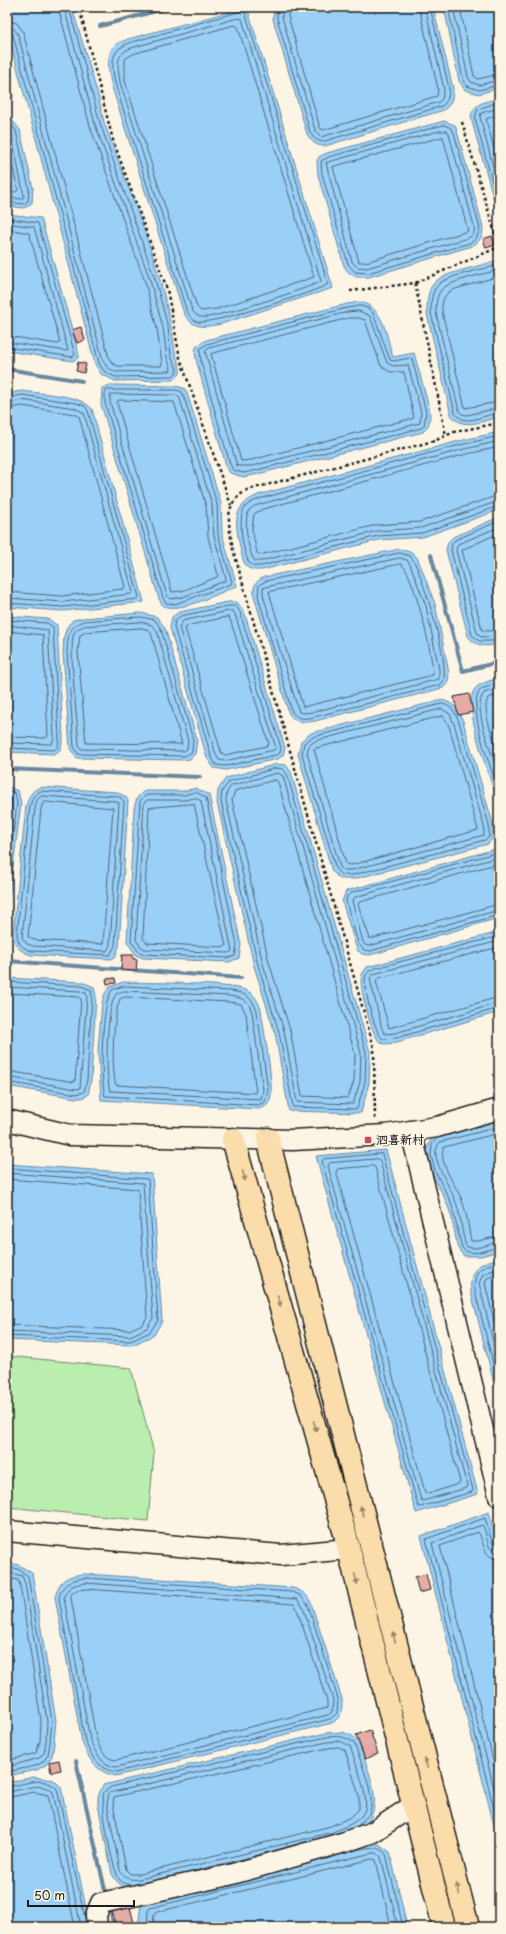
<svg xmlns="http://www.w3.org/2000/svg" width="506" height="1934" viewBox="0 0 506 1934" font-family="'Playpen Sans','LXGW WenKai TC',sans-serif">
  <style>
    .green { fill: #baeeaf; stroke: #6b8566 }
    .water { fill: #9ad0f8; stroke: #6888a0 }
    .lines { fill: none; stroke-linecap: round; stroke-linejoin: round }
    .shore { stroke: #4e6474; stroke-width: 1 }
    .stream { stroke: #6888a0; stroke-width: 4 }
    .building { fill: #e6aba7; stroke: #1c1c1c }
    .minor-casing { stroke: #1c1c1c; stroke-width: 23 }
    .major-casing { stroke: #1c1c1c; stroke-width: 25 }
    .path { stroke: #1c1c1c; stroke-width: 2.5; stroke-dasharray: 3 3; stroke-linecap: butt }
    .minor { stroke: #fcf5e5; stroke-width: 20 }
    .major { stroke: #fbddab; stroke-width: 22 }
    .oneway { fill: #97866b }
    .poi-dot { fill: #d1495b; stroke: #fcf5e5; stroke-width: 1.5 }
    .labels { text-anchor: middle; stroke-width: 3.5; stroke-linejoin: round; paint-order: stroke }
    .poi-label { font-size: 12px; font-weight: bold; fill: #1c1c1c; stroke: #fcf5e5; text-anchor: start }
  </style>
  <rect width="100%" height="100%" fill="#fcf5e5"/>
  <filter id="ink" filterUnits="userSpaceOnUse"><feTurbulence type="fractalNoise" baseFrequency=".025" numOctaves="2"/><feDisplacementMap in="SourceGraphic" scale="8" xChannelSelector="R" yChannelSelector="G"/><feConvolveMatrix kernelMatrix="1 2 1 2 8 2 1 2 1" color-interpolation-filters="sRGB"/></filter>
  <g filter="url(#ink)">
    <path class="green" d="M7,1356L131,1368L154,1453L148,1521L7,1507Z"/>
    <g class="water">
      <path d="M7,7H72L98,95L104,122C130,194 165,274 175,351C176,359 181,365 180,374L173,380L115,381L101,374L95,364L7,29Z"/>
      <path d="M247,7L333,288L221,324C204,327 195,330 184,314L111,84C109,71 105,53 116,44C119,42 125,41 128,39Z"/>
      <path d="M274,7H433L453,88C453,98 452,103 444,110L325,146C315,146 312,142 307,134L273,19Z"/>
      <path d="M444,7H499V88L479,94L465,90L459,81Z"/>
      <path d="M7,76L13,96L11,109L7,112Z"/>
      <path d="M499,98V218L471,118C473,102 486,102 499,98Z"/>
      <path d="M7,119L14,122L20,130L33,188L32,203L24,208L7,206Z"/>
      <path d="M444,121L455,125L457,131L482,223C485,234 481,241 472,246L369,277C357,278 350,277 344,266L318,175L317,160L320,156L327,153Z"/>
      <path d="M7,214L41,218L78,351L79,357L73,361L7,351Z"/>
      <path d="M499,260V417C482,421 463,431 451,415L427,314C427,302 427,289 436,281C446,272 485,265 499,260Z"/>
      <path d="M360,302C385,308 386,336 393,357L414,353L430,411C430,420 430,426 423,432L254,475L243,477L230,473L226,466L197,363L195,354L196,347L206,340L347,304Z"/>
      <path d="M110,385L175,386L184,388L187,393L221,503L222,534L237,586C218,593 183,613 163,606L159,599L101,404L102,388Z"/>
      <path d="M22,391C41,394 80,394 92,409L144,602L63,611L7,607V396L15,392Z"/>
      <path d="M499,432V510L423,537L379,540L262,570C257,570 252,571 247,567C242,562 242,553 240,547C235,523 232,506 258,495L459,441Z"/>
      <path d="M499,517V644C487,647 475,647 468,636L446,550L448,542L453,537Z"/>
      <path d="M400,549L413,553L418,559L435,604L448,668C449,676 450,682 443,688L315,721C304,723 296,723 289,714L254,596C253,587 255,581 264,577Z"/>
      <path d="M228,602H237L244,611L285,748L283,755L278,759L226,770L214,768L207,758L170,628L172,617L179,612Z"/>
      <path d="M141,613L157,617L165,628L197,740L195,754L190,759L185,760L77,758L70,749L63,652L64,636L67,627L73,620L83,618Z"/>
      <path d="M7,616L48,619L57,625L63,737L61,749L55,754L7,752Z"/>
      <path d="M499,678V805C492,782 462,708 474,690C480,682 491,681 499,678Z"/>
      <path d="M442,700C455,703 458,710 463,721L493,824L492,839L488,844L354,879H340L332,871L298,754L301,741L311,733Z"/>
      <path d="M277,764L286,765L291,772L370,1052L369,1083L361,1113L289,1111L275,1033L254,966L217,802L218,790L226,778Z"/>
      <path d="M7,786L18,791L21,803L7,915Z"/>
      <path d="M40,787L117,792L126,797L128,801L119,947L115,957L111,959L31,955C19,951 14,946 13,934L26,806C29,796 31,791 40,787Z"/>
      <path d="M196,788L209,795L241,945L239,958L229,962L143,958L136,955L127,942L134,809C136,800 137,795 145,791H184Z"/>
      <path d="M499,848V918L370,955L362,954L357,950L342,901L346,891Z"/>
      <path d="M499,932V1012L397,1042C392,1043 386,1045 381,1043C372,1038 360,989 361,978C362,973 364,971 367,967Z"/>
      <path d="M7,978L82,982L94,987L96,996L91,1080L88,1095L82,1098H76L7,1086Z"/>
      <path d="M123,982C145,983 235,982 249,992C256,996 258,1002 261,1009C263,1028 275,1086 270,1100C268,1106 264,1108 258,1109L101,1100L98,1049L102,1003L105,993L110,987Z"/>
      <path d="M499,1117V1251L481,1256H464C454,1247 457,1237 453,1225C452,1218 450,1211 447,1204C441,1188 429,1174 427,1156C426,1147 430,1140 435,1134Z"/>
      <path d="M386,1150L478,1494L416,1513L316,1156Z"/>
      <path d="M7,1164L152,1174L162,1321L154,1335L132,1345L7,1340Z"/>
      <path d="M499,1258V1403L471,1292C469,1268 478,1264 499,1258Z"/>
      <path d="M489,1512L499,1551V1845L421,1536Z"/>
      <path d="M7,1563L19,1565L32,1573L56,1721L54,1743L52,1756L46,1765L37,1770L7,1776Z"/>
      <path d="M86,1574L293,1588C302,1591 307,1594 311,1603L342,1699C342,1710 342,1717 332,1723L116,1776C96,1772 89,1760 82,1742L55,1597C59,1579 68,1575 86,1574Z"/>
      <path d="M342,1732L351,1735L358,1741C366,1767 390,1810 359,1830C352,1834 344,1837 337,1840L131,1889C121,1887 117,1883 112,1874L98,1805V1796L103,1785L326,1733Z"/>
      <path d="M33,1777L54,1780L61,1787L90,1927H7V1783Z"/>
      <path d="M364,1844H379L390,1852L407,1927H138L141,1904Z"/>
    </g>
    <g class="lines">
      <g class="shore">
        <path d="M277,7V18L310,132C314,139 317,142 325,141L442,106C448,101 449,96 449,88L430,7"/>
        <path d="M282,7V17L315,130L321,137L439,102L442,99L444,89L425,7"/>
        <path d="M288,7V16L320,128L323,130L437,96L438,89L419,7"/>
        <path d="M448,7L463,79L467,86L479,90L499,85"/>
        <path d="M453,7L468,77L471,82L479,85L499,80"/>
        <path d="M460,7L474,76L478,79L499,74"/>
        <path d="M242,11L245,12L328,284C320,291 208,325 198,322C193,321 190,316 187,312L115,83C112,64 109,51 129,43Z"/>
        <path d="M239,18L242,19L321,281C316,286 218,317 207,317C200,318 196,316 192,310L120,82C118,66 114,55 131,48Z"/>
        <path d="M7,21L17,23L23,32L109,358L113,364L118,366H161L162,363L157,329L145,282L90,126L58,7"/>
        <path d="M235,25L238,27L314,277L217,309L201,311L197,307L125,81V59L133,54Z"/>
        <path d="M7,27L13,28L18,34L103,361L108,368L116,372L170,371L171,369L167,357L163,328L150,280L95,124L64,7"/>
        <path d="M7,32H11L13,35L99,363L104,371L115,377L173,376L176,373L177,369L171,356L168,327L155,279L100,123L69,7"/>
        <path d="M499,102L478,109L475,118L499,207"/>
        <path d="M499,108L481,113L480,117L499,189"/>
        <path d="M499,114L486,119L499,167"/>
        <path d="M7,123L12,125L16,131L29,189L28,201L24,204L7,202"/>
        <path d="M444,125L451,128L454,133L480,229L476,239L470,243L368,273L355,272L348,264L322,174L321,161L329,157Z"/>
        <path d="M7,128L11,133L24,196L22,199L7,197"/>
        <path d="M439,131H447L449,134L474,226C475,232 474,235 468,238L367,268L357,267L352,262L326,163Z"/>
        <path d="M443,137L468,231L366,262H359L333,167Z"/>
        <path d="M7,142L18,190L16,192L7,191"/>
        <path d="M7,218L38,223L75,355L72,357L7,347"/>
        <path d="M7,223L34,227L68,350L66,351L7,342"/>
        <path d="M7,229L29,233L60,342L58,344L7,336"/>
        <path d="M499,265C485,269 449,275 439,284C431,291 431,303 431,313L455,413C465,428 484,414 499,413"/>
        <path d="M499,270C487,273 450,281 442,289C436,295 436,305 436,313L459,411L462,414L467,415L499,408"/>
        <path d="M499,276L452,290C443,295 442,302 442,312L465,408L499,402"/>
        <path d="M360,306L368,308L373,313L390,360L394,361L410,358L412,359L426,412L424,426L421,428L253,471L243,473L233,470L230,464L201,362L200,349L207,344L347,308Z"/>
        <path d="M359,311L370,316L387,363L393,366L408,365L421,412L420,423L252,466H237L205,351L209,348L348,312Z"/>
        <path d="M349,318H359L365,320L381,366L390,372H404L414,418L251,460L241,461L211,354Z"/>
        <path d="M107,390H175L181,391L183,394L217,504L218,535L232,582L231,584L175,604L166,603L163,598L105,403V394Z"/>
        <path d="M112,394L174,395L179,396L212,505L214,536L226,579L225,581L183,597L171,599L167,596L110,402V396Z"/>
        <path d="M7,398L22,395L76,403L85,406L88,411L139,597L137,599L63,607L7,603"/>
        <path d="M119,400L174,402L206,506L208,537L218,575L217,577L182,591L172,592L117,403Z"/>
        <path d="M7,403L22,400L75,408L84,413L133,592L131,594L63,602L7,598"/>
        <path d="M7,409L22,406L74,414L79,416L125,587L123,589L62,596L7,592"/>
        <path d="M499,436L460,445L259,499C254,501 249,503 245,507C237,519 243,551 249,563L254,566H261L378,536L422,533L499,506"/>
        <path d="M499,441L461,450L261,504C257,505 252,507 249,510C243,520 248,553 255,561H261L377,531L421,528L499,501"/>
        <path d="M499,447L463,455L263,509L254,514L252,529L257,553L260,555L376,525L420,522L499,495"/>
        <path d="M499,521L455,540L452,544L451,550L472,635L479,641H499"/>
        <path d="M499,527L458,544L456,550L477,633L481,637L499,636"/>
        <path d="M499,533L462,550L482,630L486,631L499,630"/>
        <path d="M400,553L410,556L414,561C423,579 451,666 443,682L440,685L314,717C305,719 298,720 292,712L258,596L259,585L266,581Z"/>
        <path d="M400,558L407,560L410,564L426,606L439,669V679L313,712L305,713L299,712L263,595V588Z"/>
        <path d="M401,564C413,569 434,660 433,675L303,707L269,592Z"/>
        <path d="M229,606H236L240,612L281,748L280,753L276,755L226,766L216,765L211,756L174,627L175,620L181,616Z"/>
        <path d="M229,611H233L235,614L276,748L274,750L225,761L219,760L216,755L179,627L183,621Z"/>
        <path d="M141,617L155,620L161,629L193,740L192,752L185,756L78,754L74,747L67,652C68,637 68,626 84,621Z"/>
        <path d="M228,617L230,619L269,744L267,746L225,755L221,752L185,628L187,626Z"/>
        <path d="M7,620L47,623L53,627L59,737L58,747L54,750L7,748"/>
        <path d="M141,622L152,625L157,631L188,741L187,749L184,751L81,749L79,746C78,727 68,645 74,633C77,628 80,628 84,626Z"/>
        <path d="M7,625L48,630L54,737L52,744L7,743"/>
        <path d="M141,628L149,630L151,633L182,744L86,743L78,652L80,635L86,632Z"/>
        <path d="M7,631L43,635L48,736L46,738L7,737"/>
        <path d="M499,683L481,689C465,706 492,770 499,791"/>
        <path d="M499,688L484,693C471,707 494,758 499,775"/>
        <path d="M499,694L488,698C481,711 495,741 499,755"/>
        <path d="M442,704C453,706 455,713 459,722L489,825V837L485,840L353,875H341L336,869L302,754L304,743L313,737Z"/>
        <path d="M442,709L450,714L454,724L484,826V835L352,870H343L340,867L307,753L309,746L315,741Z"/>
        <path d="M443,716L449,726L478,830L352,865L346,864L314,749Z"/>
        <path d="M277,768L283,769L287,774L366,1052L365,1082L357,1109L293,1107L279,1032L258,965L221,801L222,791L229,782Z"/>
        <path d="M278,773L283,776L361,1053L360,1082L353,1104L297,1102L284,1031L263,964L226,801L227,792L231,786Z"/>
        <path d="M276,780L278,782L355,1054L354,1081L348,1098L302,1096L290,1030L269,962L232,800L235,791Z"/>
        <path d="M7,790L15,793L17,803L7,884"/>
        <path d="M41,791L116,796L121,798L124,802L115,946L110,955L32,951C22,948 18,944 17,934L30,806L33,797Z"/>
        <path d="M196,792L206,798L237,945L235,956L228,958L144,954L138,951L131,941L140,801L146,795H184Z"/>
        <path d="M7,795L11,797L12,803L7,845"/>
        <path d="M42,796L115,801L119,803L110,945L107,951L33,946L27,944L22,938L35,808L37,800Z"/>
        <path d="M196,798L201,801L232,951L228,953L145,949L141,947L136,940L144,803L147,800H184Z"/>
        <path d="M46,802L113,808L103,944L34,940L28,937L41,809L43,803Z"/>
        <path d="M194,804L226,946L224,947L147,943L143,938L149,808Z"/>
        <path d="M499,852L353,892L347,896L346,901L358,943L364,950L370,951L499,915"/>
        <path d="M499,857L355,897L352,901L363,942L365,945L369,946L499,910"/>
        <path d="M499,863L360,902L358,904L370,939L499,904"/>
        <path d="M499,936L376,968L369,971C367,973 365,976 365,979C364,990 375,1034 383,1039L396,1038L499,1008"/>
        <path d="M499,941L377,973L372,975L370,979L382,1029L385,1034L395,1033L499,1003"/>
        <path d="M499,947L379,978L376,981L389,1028L499,997"/>
        <path d="M7,982L81,986L91,990L92,996L87,1080L84,1092L76,1094L7,1082"/>
        <path d="M124,986L231,991C245,993 252,997 257,1011L268,1090L265,1102L258,1105L105,1096C100,1078 101,1004 112,990Z"/>
        <path d="M7,987L80,991L86,993L87,996L80,1088L76,1089L7,1077"/>
        <path d="M124,991L230,996C243,998 248,1000 252,1012L263,1090L261,1099L110,1091C105,1076 106,1006 116,994Z"/>
        <path d="M7,993L79,997L81,999L75,1082L7,1071"/>
        <path d="M125,997L230,1002L241,1004L246,1014L256,1093L116,1085C111,1070 113,1013 120,999Z"/>
        <path d="M499,1127L440,1142C437,1146 435,1151 436,1156C439,1172 449,1185 455,1200C461,1214 461,1231 466,1246C476,1252 489,1243 499,1242"/>
        <path d="M499,1133L444,1147C437,1160 456,1186 461,1198C467,1212 468,1226 471,1241H478L499,1236"/>
        <path d="M437,1138L432,1144L431,1155L435,1171L451,1202L462,1248C472,1258 487,1249 499,1247"/>
        <path d="M382,1154L473,1490L472,1492L420,1507L418,1506L322,1161L324,1159Z"/>
        <path d="M378,1159L380,1161L467,1486L466,1488L423,1501L421,1500L328,1166L330,1163Z"/>
        <path d="M373,1166L375,1167L460,1482L458,1484L428,1494L425,1492L336,1171L338,1169Z"/>
        <path d="M7,1168L148,1179L158,1320L150,1332L131,1341L7,1336"/>
        <path d="M7,1173L143,1183L153,1318L147,1328L130,1336L7,1331"/>
        <path d="M7,1179L138,1189L147,1317L143,1324L129,1330L7,1325"/>
        <path d="M499,1262C480,1267 473,1270 475,1291L499,1387"/>
        <path d="M499,1268L483,1274L479,1283L499,1366"/>
        <path d="M499,1274L487,1278L485,1283L499,1342"/>
        <path d="M499,1548L493,1545L485,1518L426,1539L499,1829"/>
        <path d="M499,1553C484,1552 489,1533 482,1525L432,1543L499,1808"/>
        <path d="M499,1559C482,1558 485,1543 478,1532L440,1546L499,1784"/>
        <path d="M7,1567L18,1569L28,1576L52,1721L50,1742L48,1755L43,1762L35,1766L7,1772"/>
        <path d="M7,1572L22,1576L25,1583L47,1721L46,1742L44,1753L39,1758L7,1767"/>
        <path d="M7,1578L18,1580L20,1585L41,1721L40,1741L36,1753L7,1761"/>
        <path d="M86,1578L292,1592L300,1595L308,1605L338,1699L337,1713L330,1719L117,1772C98,1769 92,1757 85,1741L59,1598C62,1583 72,1579 86,1578Z"/>
        <path d="M86,1583L297,1599L303,1607L333,1700L332,1712L328,1715L116,1767C101,1765 96,1753 90,1740L64,1598C67,1586 75,1584 86,1583Z"/>
        <path d="M86,1589L294,1604L297,1609L327,1701V1708L116,1760C104,1759 100,1748 96,1738L71,1598V1594L77,1590Z"/>
        <path d="M340,1741L350,1746C354,1760 371,1799 364,1812C358,1823 344,1827 333,1832L140,1879C130,1880 125,1880 120,1870L107,1804L109,1793L327,1742Z"/>
        <path d="M339,1747L345,1750L359,1796V1809L351,1817L331,1826L140,1874H130L126,1869L113,1804L114,1797L328,1748Z"/>
        <path d="M7,1787C24,1785 43,1774 57,1789L86,1923"/>
        <path d="M7,1792C21,1791 41,1780 53,1792L81,1927"/>
        <path d="M7,1798L34,1792L48,1795L75,1927"/>
        <path d="M349,1852C361,1849 376,1843 386,1854L403,1927"/>
        <path d="M194,1871L251,1857"/>
        <path d="M131,1885C126,1884 123,1884 120,1880C112,1871 100,1803 104,1792L111,1787L326,1737C337,1736 345,1736 354,1743C360,1760 377,1798 369,1814C366,1818 361,1822 358,1826"/>
        <path d="M147,1927L148,1911L150,1908L372,1853H377L381,1857L398,1927"/>
        <path d="M153,1927L154,1914L157,1912L372,1859L376,1860L391,1927"/>
      </g>
      <g class="stream">
        <path d="M100,26L171,7"/>
        <path d="M7,369L82,381"/>
        <path d="M431,555L463,671L499,662"/>
        <path d="M7,769L200,777"/>
        <path d="M7,961L241,978"/>
        <path d="M76,1761L105,1890"/>
        <path d="M111,1913L114,1927"/>
      </g>
    </g>
    <g class="building">
      <path d="M492,236L495,245L486,248L483,239Z"/>
      <path d="M81,327L85,340L77,343L72,330Z"/>
      <path d="M78,362L86,364L84,373L76,371Z"/>
      <path d="M469,694L473,712L458,715L454,697Z"/>
      <path d="M122,955H133V959H137L136,971L121,970Z"/>
      <path d="M115,978L116,983L107,984L106,979Z"/>
      <path d="M426,1574L430,1590L419,1593L415,1577Z"/>
      <path d="M370,1730L378,1754L365,1759L356,1735Z"/>
      <path d="M59,1760L61,1770L51,1772L49,1762Z"/>
      <path d="M129,1903L135,1927H116L111,1907Z"/>
    </g>
    <g class="lines">
      <g class="minor-casing">
        <g id="minor">
          <path d="M7,1120L70,1135L293,1140L386,1135L437,1127L499,1109"/>
          <path d="M411,1131L499,1496"/>
          <path d="M7,1531L281,1555L349,1549"/>
          <path d="M97,1927L96,1915L101,1903L229,1875L345,1842L373,1832L412,1806"/>
        </g>
      </g>
      <g class="major-casing">
        <g id="major">
          <path d="M233,1139L345,1534L444,1927"/>
          <path d="M268,1139L468,1927"/>
        </g>
      </g>
      <g class="path">
        <path d="M79,7L80,11"/>
        <path d="M98,7L80,11L113,140L167,289L180,358L231,505"/>
        <path d="M462,122L499,247"/>
        <path d="M415,283L446,436"/>
        <path d="M350,291L415,283L499,247"/>
        <path d="M375,1119L374,1048L233,549C229,524 222,505 247,490L434,441L454,432L499,423"/>
      </g>
      <use href="#minor" class="minor"/>
      <use href="#major" class="major"/>
    </g>
    <defs><path id="oneway-solid" d="M-6-.8H1V-3.2L6.5 0L1 3.2V.8H-6Z"/></defs>
    <g class="oneway">
      <use href="#oneway-solid" transform="translate(244 1176) rotate(74)"/>
      <use href="#oneway-solid" transform="translate(279 1301) rotate(74)"/>
      <use href="#oneway-solid" transform="translate(315 1426) rotate(74)"/>
      <use href="#oneway-solid" transform="translate(362 1511) rotate(-104)"/>
      <use href="#oneway-solid" transform="translate(356 1579) rotate(76)"/>
      <use href="#oneway-solid" transform="translate(394 1637) rotate(-104)"/>
      <use href="#oneway-solid" transform="translate(426 1763) rotate(-104)"/>
      <use href="#oneway-solid" transform="translate(458 1889) rotate(-104)"/>
    </g>
  </g>
  <rect class="poi-dot" x="364" y="1136" width="8" height="8" rx="2"/>
  <g class="labels">
    <g class="poi-label">
      <text x="376" y="1144">泗喜新村</text>
    </g>
  </g>
  <rect width="506" height="1934" fill="none" stroke="#fcf5e5" stroke-width="24"/>
  <rect x="12" y="12" width="482" height="1910" fill="none" stroke="#1c1c1c" stroke-width="1.5" filter="url(#ink)"/>
  <path d="M28 1900v6h106v-6" fill="none" stroke="#1c1c1c" stroke-width="2"/>
  <text x="34" y="1900" font-size="12" fill="#1c1c1c" stroke="#fcf5e5" stroke-width="3" paint-order="stroke">50 m</text>
</svg>
